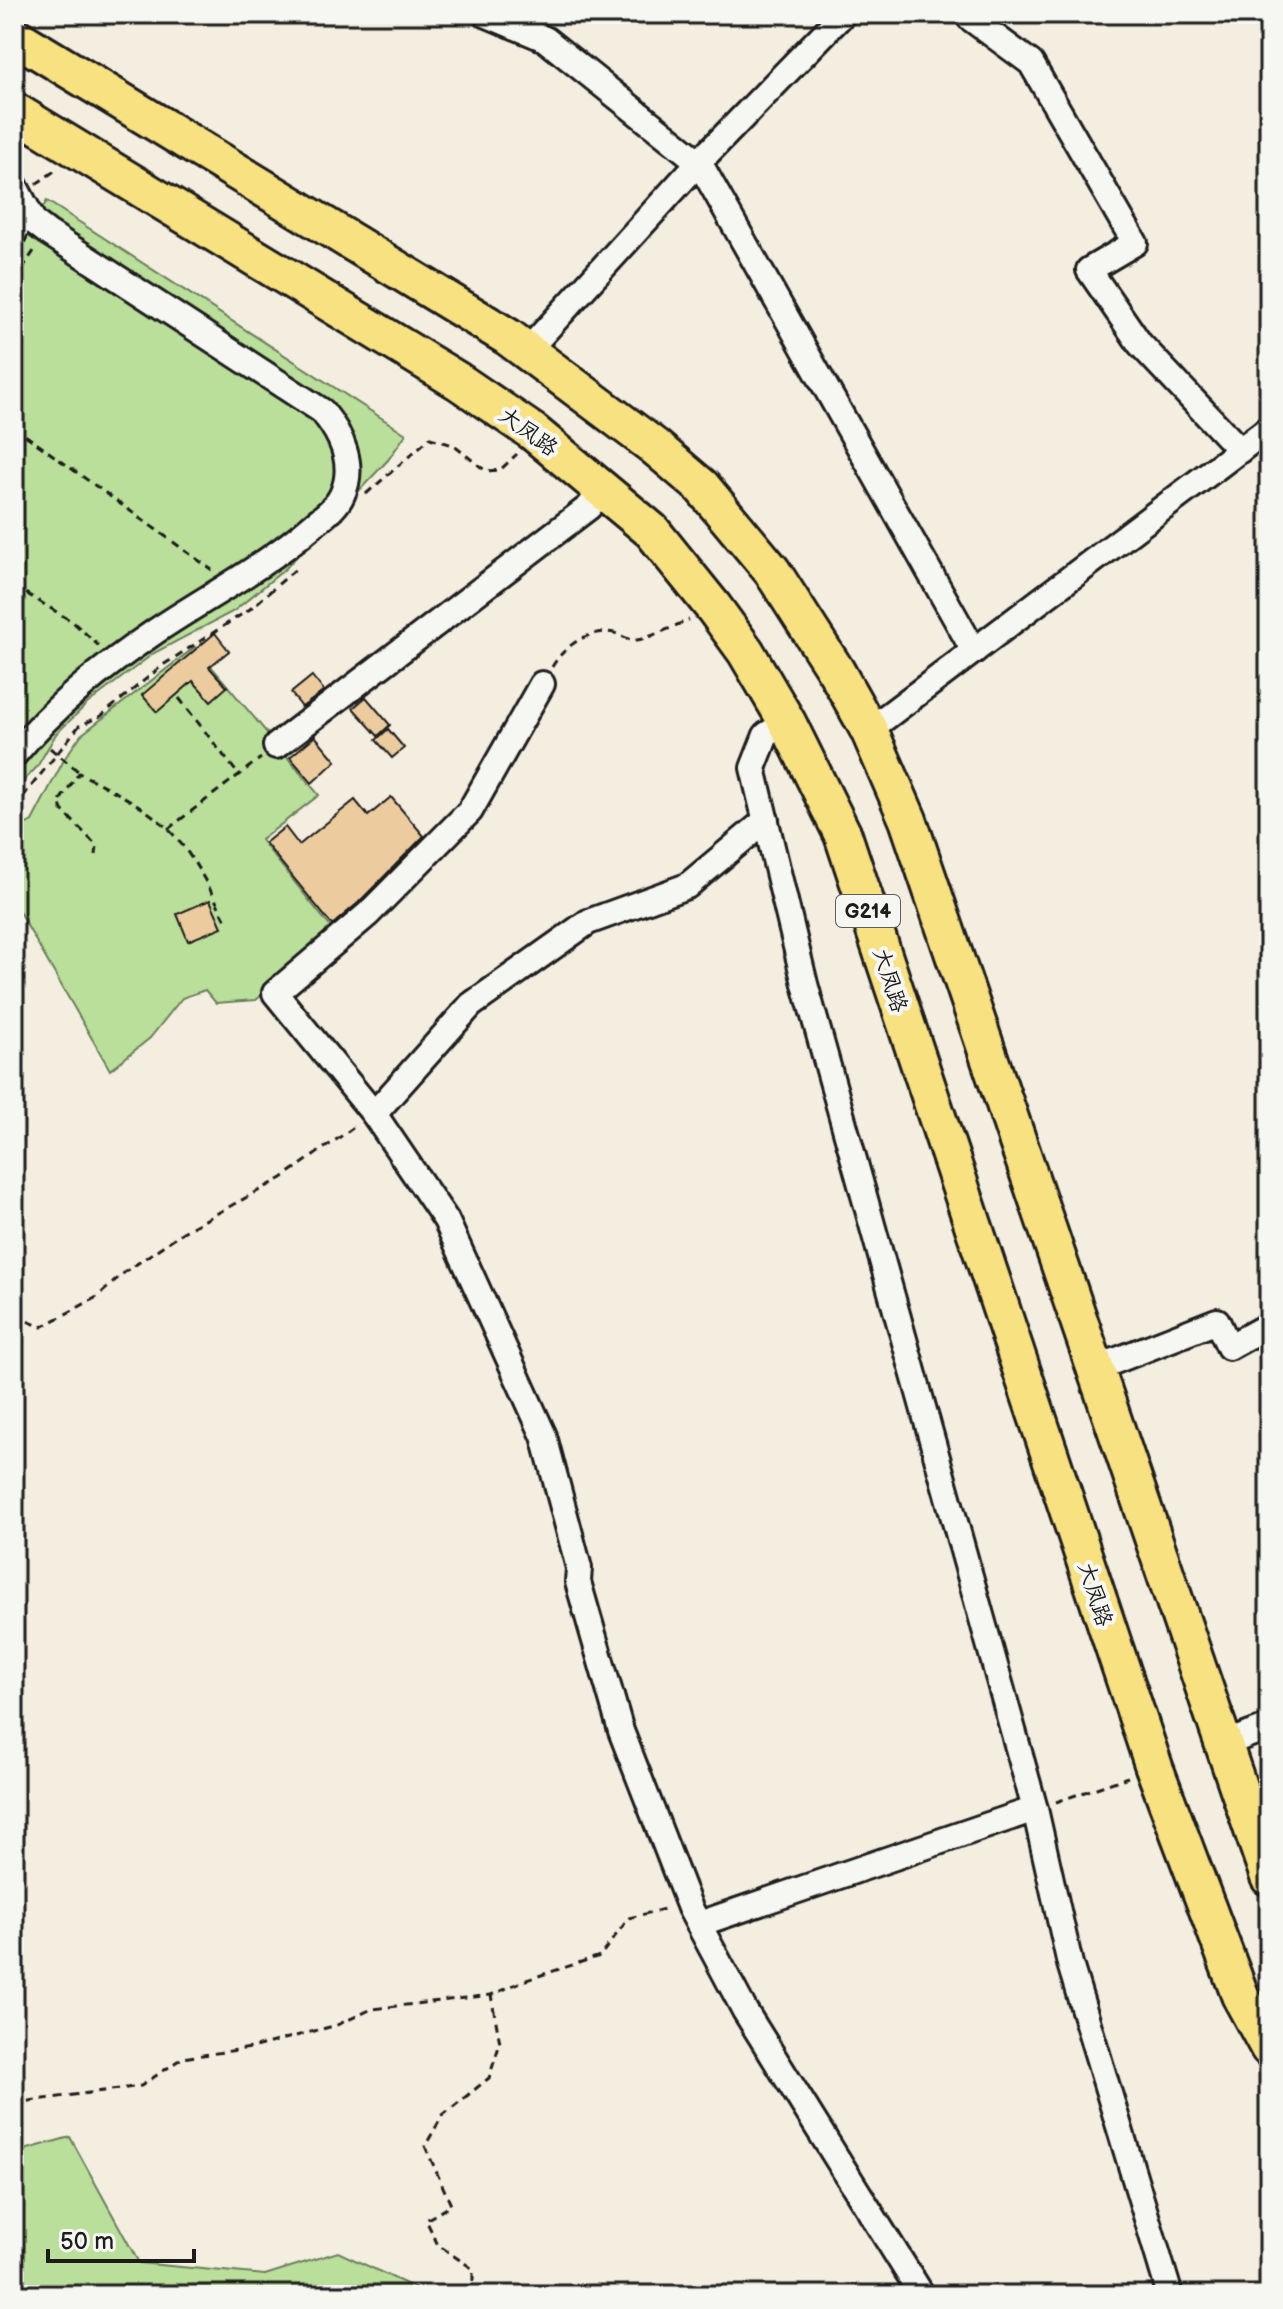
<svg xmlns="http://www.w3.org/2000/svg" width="1283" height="2309" viewBox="0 0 1283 2309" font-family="'Balsamiq Sans','LXGW WenKai TC',sans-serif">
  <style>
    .green { fill: #b9df9a; stroke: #6a7e5b; stroke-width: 2 }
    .building { fill: #eccc9e; stroke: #1c1c1c; stroke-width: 2 }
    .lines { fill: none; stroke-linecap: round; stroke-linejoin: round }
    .minor-casing { stroke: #1c1c1c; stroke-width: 30 }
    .highway-casing { stroke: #1c1c1c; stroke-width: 42 }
    .path { stroke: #1c1c1c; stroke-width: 3; stroke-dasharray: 8 6; stroke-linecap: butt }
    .minor { stroke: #f6f6f2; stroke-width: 24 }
    .highway { stroke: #f8e181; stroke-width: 36 }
    .labels { text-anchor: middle; stroke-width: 8; stroke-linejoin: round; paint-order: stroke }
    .shield { fill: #f6f6f2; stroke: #5d5d5c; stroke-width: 2 }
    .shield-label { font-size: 20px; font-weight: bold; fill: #1c1c1c }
    .street-label { font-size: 22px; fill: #1c1c1c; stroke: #f6f6f2 }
  </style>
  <rect width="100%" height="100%" fill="#f4eee1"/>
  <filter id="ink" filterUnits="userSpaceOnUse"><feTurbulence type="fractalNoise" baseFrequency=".0125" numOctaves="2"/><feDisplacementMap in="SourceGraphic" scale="16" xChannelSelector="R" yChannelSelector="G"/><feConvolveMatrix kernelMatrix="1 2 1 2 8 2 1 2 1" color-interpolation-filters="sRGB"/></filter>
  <g filter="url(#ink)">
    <g class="green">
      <path d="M47,201L406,434L388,460L286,568L234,611L154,653L87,704L56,734L37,767L14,791V254Z"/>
      <path d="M195,647L319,795L261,840L336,934L256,1000L216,1003L205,990L182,998L150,1038L110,1070L14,903V831L32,821L65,758L81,735Z"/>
      <path d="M70,2137L139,2263L265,2275L338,2252L430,2295H14V2153Z"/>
    </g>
    <g class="building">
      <path d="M215,633L229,651L209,667L227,687L211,701L193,681L157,712L142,695Z"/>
      <path d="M312,676L324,691L302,707L291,693Z"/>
      <path d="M366,697L390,725L378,736L353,708Z"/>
      <path d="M388,729L404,748L392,758L376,740Z"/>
      <path d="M315,736L336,761L312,783L290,757Z"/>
      <path d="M391,797L424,836L358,903L332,925L265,843L285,827L299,845L355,800L368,816Z"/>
      <path d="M210,900L222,927L188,941L177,914Z"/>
    </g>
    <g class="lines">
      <g class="minor-casing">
        <g id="minor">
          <path d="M485,14L545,39L699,162L974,651"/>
          <path d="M970,18L1031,63L1135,243L1089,270L1140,344L1240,450"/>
          <path d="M14,184L34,222L47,232L322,411C341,434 356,465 342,495C336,508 324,516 313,525C265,567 208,596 156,631C103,667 55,705 14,755"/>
          <path d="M14,233L26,207"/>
          <path d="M527,351L699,162L843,14"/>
          <path d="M542,684L470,811L368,914L275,993L374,1114L446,1220L544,1436L579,1568L578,1582L621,1731L690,1908L745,2011L922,2295"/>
          <path d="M787,722L766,735L753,768L805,984L1035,1809L1070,1964L1170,2295"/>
          <path d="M869,730L1269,428"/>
          <path d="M276,746L589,507L602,489"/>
          <path d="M374,1114L471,1005L588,922L687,886L766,820"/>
          <path d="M1097,1368L1217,1321L1229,1347L1269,1325"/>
          <path d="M1224,1744L1269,1727"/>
          <path d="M699,1924L1035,1809"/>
        </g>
      </g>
      <g class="highway-casing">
        <g id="highway">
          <path d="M14,36L508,337L655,447L702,487L772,571L836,671L869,730L908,820L1269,1877"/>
          <path d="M14,111L458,381L533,432L652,531L714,608L746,652L787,722L843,835L1154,1767L1240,1995L1269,2048"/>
        </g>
      </g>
      <g class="path">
        <path d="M36,184L56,170"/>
        <path d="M14,281L36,248"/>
        <path d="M14,427L212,570"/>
        <path d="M366,494L430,438L453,445L486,471L500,470L517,454"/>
        <path d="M14,586L73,622L99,646"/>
        <path d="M552,667C563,647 589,628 614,633C622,635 628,641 637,640C648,639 676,625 689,620"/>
        <path d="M179,698L238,774"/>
        <path d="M50,748L78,771"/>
        <path d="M14,808L79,726L101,716L163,665L250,609L298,567"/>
        <path d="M168,829L261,758"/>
        <path d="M96,855L97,846L62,810L59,802L79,773C108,788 144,805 168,829C194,855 210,890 227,922"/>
        <path d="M14,1320L27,1321L42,1327L97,1297L125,1272L183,1232L282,1178L357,1125"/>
        <path d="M1056,1802L1128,1777"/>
        <path d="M14,2103L141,2086L182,2058L251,2048L337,2025L372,2009L491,1995L523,1981L600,1956L629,1918L668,1908"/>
        <path d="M405,2295H406"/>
        <path d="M473,2295V2269L438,2245L426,2220L451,2205L425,2146L443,2115L489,2078L500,2043L491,1995"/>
      </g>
      <use href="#minor" class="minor"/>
      <use href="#highway" class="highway"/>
    </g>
  </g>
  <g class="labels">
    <rect class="shield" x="836" y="895" width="64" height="32" rx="6"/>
    <g class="shield-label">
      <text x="868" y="918">G214</text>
    </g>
    <g class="street-label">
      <text transform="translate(529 431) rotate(36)" y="8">大凤路</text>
      <text transform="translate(891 980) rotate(72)" y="8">大凤路</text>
      <text transform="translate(1096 1594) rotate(72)" y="8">大凤路</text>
    </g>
  </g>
  <rect width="1283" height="2309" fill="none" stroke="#f6f6f2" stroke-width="48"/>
  <rect x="24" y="24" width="1235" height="2261" fill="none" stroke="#1c1c1c" stroke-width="3" filter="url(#ink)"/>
  <path d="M48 2249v12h146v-12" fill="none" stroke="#1c1c1c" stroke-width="4"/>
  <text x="60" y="2249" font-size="24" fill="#1c1c1c" stroke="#f6f6f2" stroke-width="6" paint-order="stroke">50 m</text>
</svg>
